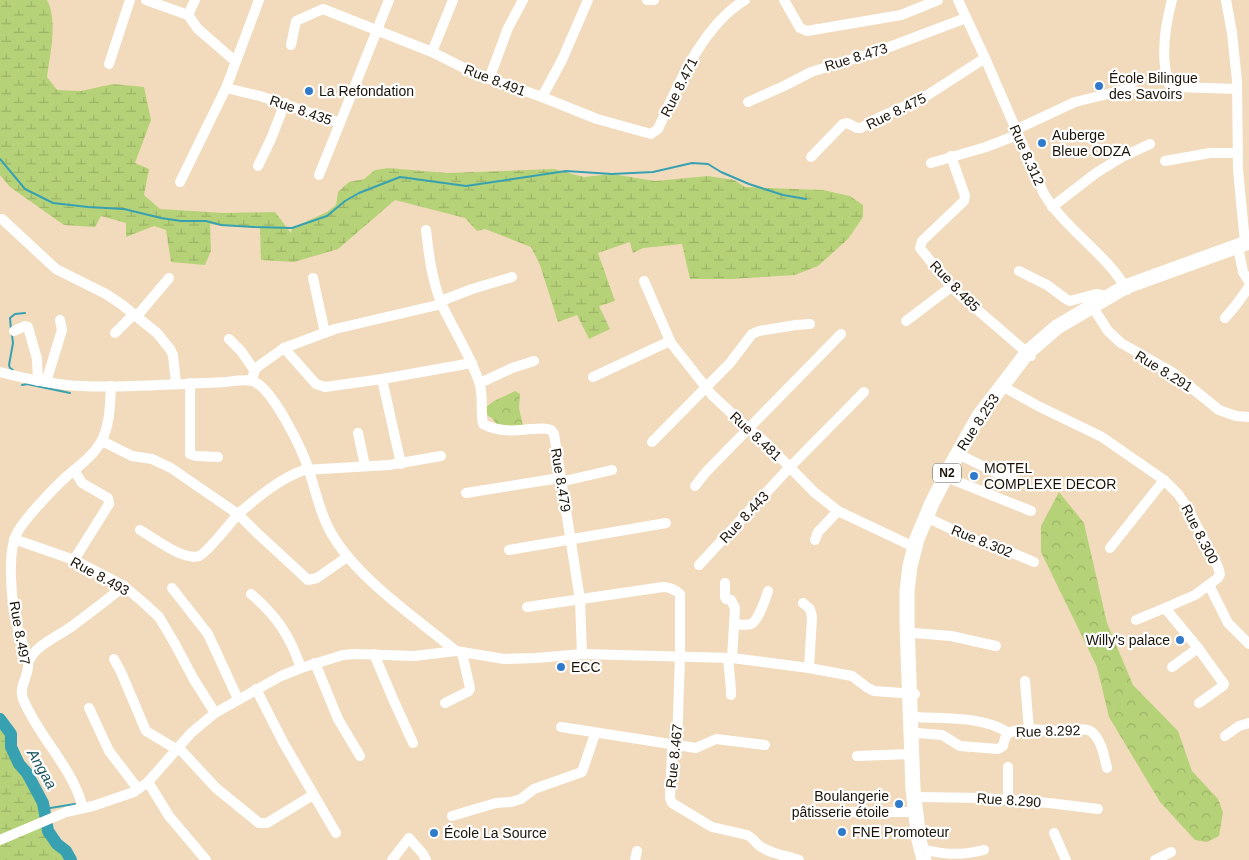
<svg xmlns="http://www.w3.org/2000/svg" width="1249" height="860" viewBox="0 0 1249 860" font-family="Arial,sans-serif">
  <style>
    .forest { fill: url(#forest-crowns) }
    .wetland { fill: url(#wetland-marsh) }
    .lines { fill: none; stroke-linecap: round; stroke-linejoin: round }
    .stream { stroke: #37a1b2; stroke-width: 2 }
    .river { stroke: #37a1b2; stroke-width: 12 }
    .minor { stroke: #fff; stroke-width: 10 }
    .highway { stroke: #fff; stroke-width: 15 }
    .poi-dot { fill: #2f7acb; stroke: #fff; stroke-width: 2 }
    .labels { text-anchor: middle; stroke-width: 4.5; stroke-linejoin: round; paint-order: stroke }
    .shield { fill: #fff; stroke: #5f5a52; stroke-width: 1 }
    .shield-label { font-size: 12px; font-weight: bold; fill: #1b1308 }
    .street-label { font-size: 14px; fill: #1b1308; stroke: #fff }
    .poi-label { font-size: 14px; fill: #1b1308; stroke: #fff; text-anchor: start }
    .water-label { font-size: 15px; font-style: italic; fill: #1b555f; stroke: #fff }
  </style>
  <defs>
    <pattern id="forest-crowns" width="20" height="18" patternUnits="userSpaceOnUse" patternTransform="scale(1.25)"><rect width="20" height="18" fill="#b6d278"/><path d="M2 6a3 3 0 1 1 6 0M12 15a3 3 0 1 1 6 0" fill="none" stroke="#9cb366"/></pattern>
    <pattern id="wetland-marsh" width="20" height="14" patternUnits="userSpaceOnUse" patternTransform="scale(1.25)"><rect width="20" height="14" fill="#b6d278"/><path d="M1 5h8M5 5V1M11 12h8M15 12V8" fill="none" stroke="#9cb366"/></pattern>
  </defs>
  <rect width="100%" height="100%" fill="#f2dbbc"/>
  <g class="forest">
    <path d="M515,391L520,394L519,408L523,426L497,425L493,419L487,415L486,407L494,401Z"/>
    <path d="M1059,492L1084,523L1107,623L1133,685L1178,731L1192,771L1218,799L1223,812L1219,836L1207,842L1195,840L1160,802L1109,717L1097,667L1041,552V526Z"/>
  </g>
  <g class="wetland">
    <path d="M0,0H47C58,20 50,55 47,77L57,90L81,91L113,84L144,87L151,120L135,163L149,169L144,195L160,209L224,213L275,212L291,233L292,228L327,212L336,205L338,192L349,182L364,179L375,170L388,168L447,173L554,169L584,177L612,174L655,181L708,176L734,180L745,187L823,190L850,196L863,205V217L848,239L818,266L795,275L732,279H690L682,244L643,248L633,253L630,242L598,253L615,301L599,306L610,329L589,339L577,315L558,322L540,265L531,247L485,229L477,231L465,218L395,200L338,249L294,262L261,260L260,228L210,224L211,251L205,265L171,262L166,230L154,226L126,237V223L101,216L95,227L64,225L10,187L0,175Z"/>
    <path d="M0,719L11,734V747L19,764L27,773L43,803L48,831L57,844L66,851L71,860H0Z"/>
  </g>
  <g class="lines">
    <g class="stream">
      <path d="M0,159L25,189L53,203L88,207L124,209L161,218L181,221H206L221,225L254,227L292,228L327,216L345,201L359,193L400,177L466,186L566,171L612,174L653,172L692,163L708,164L721,172L749,184L783,195L806,199"/>
      <path d="M11,330L10,318L15,314L25,313"/>
      <path d="M12,335L13,343L9,365L10,368L13,370"/>
      <path d="M22,385L27,384L70,393"/>
      <path d="M44,809L75,804"/>
    </g>
    <path class="river" d="M0,719L11,734V747L19,764L27,773L43,803L48,831L57,844L66,851L71,860"/>
    <g class="minor">
      <path d="M146,0L188,15"/>
      <path d="M195,0L188,15L198,29L235,61"/>
      <path d="M259,0L226,88L260,96L340,123L389,0"/>
      <path d="M647,0H654"/>
      <path d="M784,0L800,28L807,31L901,15L938,0"/>
      <path d="M958,0L985,58L1044,194C1066,230 1106,253 1127,290"/>
      <path d="M1172,0C1165,26 1160,58 1169,84L1178,87L1237,89"/>
      <path d="M1226,0L1232,33L1237,81L1238,170L1245,243"/>
      <path d="M291,45L296,21L323,9L432,52L474,73L542,97L562,60L588,0"/>
      <path d="M432,52L453,0"/>
      <path d="M109,64L130,0"/>
      <path d="M489,79L508,28L523,0"/>
      <path d="M542,97L597,119L651,134L658,129C678,85 702,26 745,0"/>
      <path d="M748,102L784,86L811,72L876,52L966,18"/>
      <path d="M1015,130L1075,102L1132,88"/>
      <path d="M951,156L965,196L964,201L922,241L920,248L951,287L1031,356"/>
      <path d="M811,157L843,124L847,123L857,128H861L880,117L923,98L985,58"/>
      <path d="M1165,161L1210,153H1237"/>
      <path d="M931,163L986,147L1017,135"/>
      <path d="M258,166L271,139L285,103"/>
      <path d="M319,175L340,123"/>
      <path d="M180,182L226,88"/>
      <path d="M1052,207L1096,173L1122,157L1150,144"/>
      <path d="M2,219L56,269L106,294L121,304L157,333L170,349L173,355L176,384"/>
      <path d="M426,230C429,256 432,281 442,305C454,331 470,354 479,382C484,396 480,410 483,424C498,432 515,431 531,429C538,429 545,427 551,430L554,434L580,600L582,654"/>
      <path d="M1239,252L1243,272L1249,282"/>
      <path d="M1019,271L1047,285L1066,299L1070,301L1096,294L1107,296"/>
      <path d="M313,278L325,333"/>
      <path d="M644,281L671,343L712,395L743,424L764,441L814,492L838,511L914,547"/>
      <path d="M441,301L472,289L512,277"/>
      <path d="M1092,306L1108,331L1121,343L1172,372L1219,410L1236,416L1249,417"/>
      <path d="M137,316L169,278"/>
      <path d="M1225,318L1236,305L1249,287"/>
      <path d="M906,321L951,287"/>
      <path d="M14,331L25,326L28,327L37,359L38,381"/>
      <path d="M115,333L134,314"/>
      <path d="M229,339L241,351L254,370"/>
      <path d="M284,348L316,384L325,387L382,379L472,363"/>
      <path d="M0,372C27,379 54,385 82,386C116,388 150,385 184,384C198,383 212,383 225,382C234,381 244,379 252,381C272,386 303,451 309,471C315,489 319,508 327,525C350,574 415,617 456,651"/>
      <path d="M593,377L670,341"/>
      <path d="M382,379L401,464"/>
      <path d="M251,380L256,368L284,348L335,329L442,304"/>
      <path d="M46,382L62,330L60,320"/>
      <path d="M190,383V454L196,456L218,457"/>
      <path d="M480,383L512,368L534,361"/>
      <path d="M1002,386L1038,406L1102,437L1164,480L1178,494L1187,507L1218,567L1220,574L1218,578L1195,595L1165,608L1198,648L1172,667"/>
      <path d="M358,433L365,466"/>
      <path d="M102,441L132,456L152,459L171,468L238,514C231,522 207,553 199,556C183,561 154,538 140,530"/>
      <path d="M652,442L730,363L752,334L759,331L796,325L810,324"/>
      <path d="M962,456L997,473L1014,479"/>
      <path d="M74,470L82,483L108,498L109,504L74,560"/>
      <path d="M949,478L1031,511"/>
      <path d="M560,482L612,470"/>
      <path d="M695,486L706,472L841,334"/>
      <path d="M466,493L560,478"/>
      <path d="M930,519L979,542L1008,551L1034,562"/>
      <path d="M14,539L74,560L124,586L145,604L159,617L175,644L193,678L215,713"/>
      <path d="M815,540L818,532L838,511"/>
      <path d="M1110,548L1164,480"/>
      <path d="M509,550L666,523"/>
      <path d="M347,557L317,578L308,580L257,533L238,514C258,497 279,479 304,470L389,465L441,456"/>
      <path d="M699,565L789,468L864,392"/>
      <path d="M725,583V597L726,599L731,600L735,608L732,658"/>
      <path d="M1209,585L1228,623L1249,644"/>
      <path d="M172,588L208,634L238,699"/>
      <path d="M251,594C277,616 290,636 301,668"/>
      <path d="M803,603L810,609L812,617L809,668"/>
      <path d="M527,607L663,587C670,587 674,589 680,594V657L677,745L672,751L670,798L672,803L712,827L747,835C754,838 756,845 763,848C773,854 787,856 799,860"/>
      <path d="M1136,620L1165,608"/>
      <path d="M734,624C739,624 746,626 751,624C758,621 766,598 768,591"/>
      <path d="M913,633L951,636L996,646"/>
      <path d="M1198,648L1224,684L1223,686L1199,703"/>
      <path d="M374,654L393,699L413,743"/>
      <path d="M728,658C729,671 731,683 731,695"/>
      <path d="M114,659L121,672L146,731L176,749"/>
      <path d="M28,663C35,644 60,636 75,624C91,612 108,599 124,586"/>
      <path d="M315,663L338,719L360,756"/>
      <path d="M1025,681L1029,730"/>
      <path d="M256,689L283,742L336,833"/>
      <path d="M445,703L469,691L470,688L462,653"/>
      <path d="M89,708L109,751L138,789"/>
      <path d="M916,717C947,719 983,716 1009,733"/>
      <path d="M561,727L696,748L716,739L765,745"/>
      <path d="M917,733L942,735L960,746L998,749L1003,746C1004,742 1005,735 1009,733C1021,725 1056,733 1071,731C1078,730 1087,727 1093,733C1102,742 1104,756 1107,768"/>
      <path d="M1225,736L1239,726L1249,723"/>
      <path d="M178,747L216,788L259,823H267L313,795"/>
      <path d="M857,756L911,754"/>
      <path d="M148,782L169,816L206,860"/>
      <path d="M919,797L983,798L1049,803L1098,809"/>
      <path d="M1008,800V767"/>
      <path d="M83,808C72,766 39,738 23,699C18,686 30,675 28,662C27,652 21,640 18,630C12,607 6,554 17,533C25,518 54,488 67,476C79,466 93,456 101,442C110,425 110,405 111,386"/>
      <path d="M839,812H915"/>
      <path d="M452,816L496,803L511,802L521,799L534,789L582,772L595,734"/>
      <path d="M1054,833L1066,860"/>
      <path d="M0,840L66,812L93,806L134,792L148,782L191,733L215,713L281,676L301,668L343,655L355,654L414,656L456,651L504,659L536,658L582,654L732,658L809,668L852,676L868,688L874,691L915,694"/>
      <path d="M926,850C947,855 963,855 984,850"/>
      <path d="M392,860L409,838L423,854L426,860"/>
      <path d="M635,860L637,851"/>
      <path d="M1155,860L1171,852"/>
    </g>
    <path class="highway" d="M924,860L919,840L913,789L907,624V591L910,566L917,539L932,503L952,464L979,416L1027,353L1057,327L1125,287L1249,242"/>
  </g>
  <g class="poi-dot">
    <circle cx="1099" cy="86" r="5"/>
    <circle cx="309" cy="91" r="5"/>
    <circle cx="1042" cy="143" r="5"/>
    <circle cx="974" cy="476" r="5"/>
    <circle cx="1180" cy="640" r="5"/>
    <circle cx="561" cy="667" r="5"/>
    <circle cx="899" cy="804" r="5"/>
    <circle cx="842" cy="832" r="5"/>
    <circle cx="434" cy="833" r="5"/>
  </g>
  <g class="labels">
    <rect class="shield" x="933" y="463.5" width="28" height="19" rx="4"/>
    <g class="shield-label">
      <text x="947" y="477">N2</text>
    </g>
    <g class="street-label">
      <text transform="translate(856 57) rotate(-17)" y="5">Rue 8.473</text>
      <text transform="translate(495 80) rotate(21)" y="5">Rue 8.491</text>
      <text transform="translate(679 87) rotate(-63)" y="5">Rue 8.471</text>
      <text transform="translate(301 110) rotate(19)" y="5">Rue 8.435</text>
      <text transform="translate(896 111) rotate(-26)" y="5">Rue 8.475</text>
      <text transform="translate(1027 155) rotate(66)" y="5">Rue 8.312</text>
      <text transform="translate(955 286) rotate(46)" y="5">Rue 8.485</text>
      <text transform="translate(1164 371) rotate(32)" y="5">Rue 8.291</text>
      <text transform="translate(978 422) rotate(-57)" y="5">Rue 8.253</text>
      <text transform="translate(756 436) rotate(43)" y="5">Rue 8.481</text>
      <text transform="translate(561 480) rotate(81)" y="5">Rue 8.479</text>
      <text transform="translate(744 517) rotate(-47)" y="5">Rue 8.443</text>
      <text transform="translate(1200 534) rotate(63)" y="5">Rue 8.300</text>
      <text transform="translate(982 541) rotate(22)" y="5">Rue 8.302</text>
      <text transform="translate(100 576) rotate(29)" y="5">Rue 8.493</text>
      <text transform="translate(20 633) rotate(80)" y="5">Rue 8.497</text>
      <text transform="translate(1048 731) rotate(-2)" y="5">Rue 8.292</text>
      <text transform="translate(674 756) rotate(-84)" y="5">Rue 8.467</text>
      <text transform="translate(1009 800) rotate(4)" y="5">Rue 8.290</text>
    </g>
    <g class="poi-label">
      <text x="1109" y="83">École Bilingue<tspan x="1109" dy="16">des Savoirs</tspan></text>
      <text x="319" y="96">La Refondation</text>
      <text x="1052" y="140">Auberge<tspan x="1052" dy="16">Bleue ODZA</tspan></text>
      <text x="984" y="473">MOTEL<tspan x="984" dy="16">COMPLEXE DECOR</tspan></text>
      <text x="1170" y="645" text-anchor="end">Willy's palace</text>
      <text x="571" y="672">ECC</text>
      <text x="889" y="801" text-anchor="end">Boulangerie<tspan x="889" dy="16">pâtisserie étoile</tspan></text>
      <text x="852" y="837">FNE Promoteur</text>
      <text x="444" y="838">École La Source</text>
    </g>
    <g class="water-label">
      <text transform="translate(42 769) rotate(60)" y="5">Angaa</text>
    </g>
  </g>
</svg>
